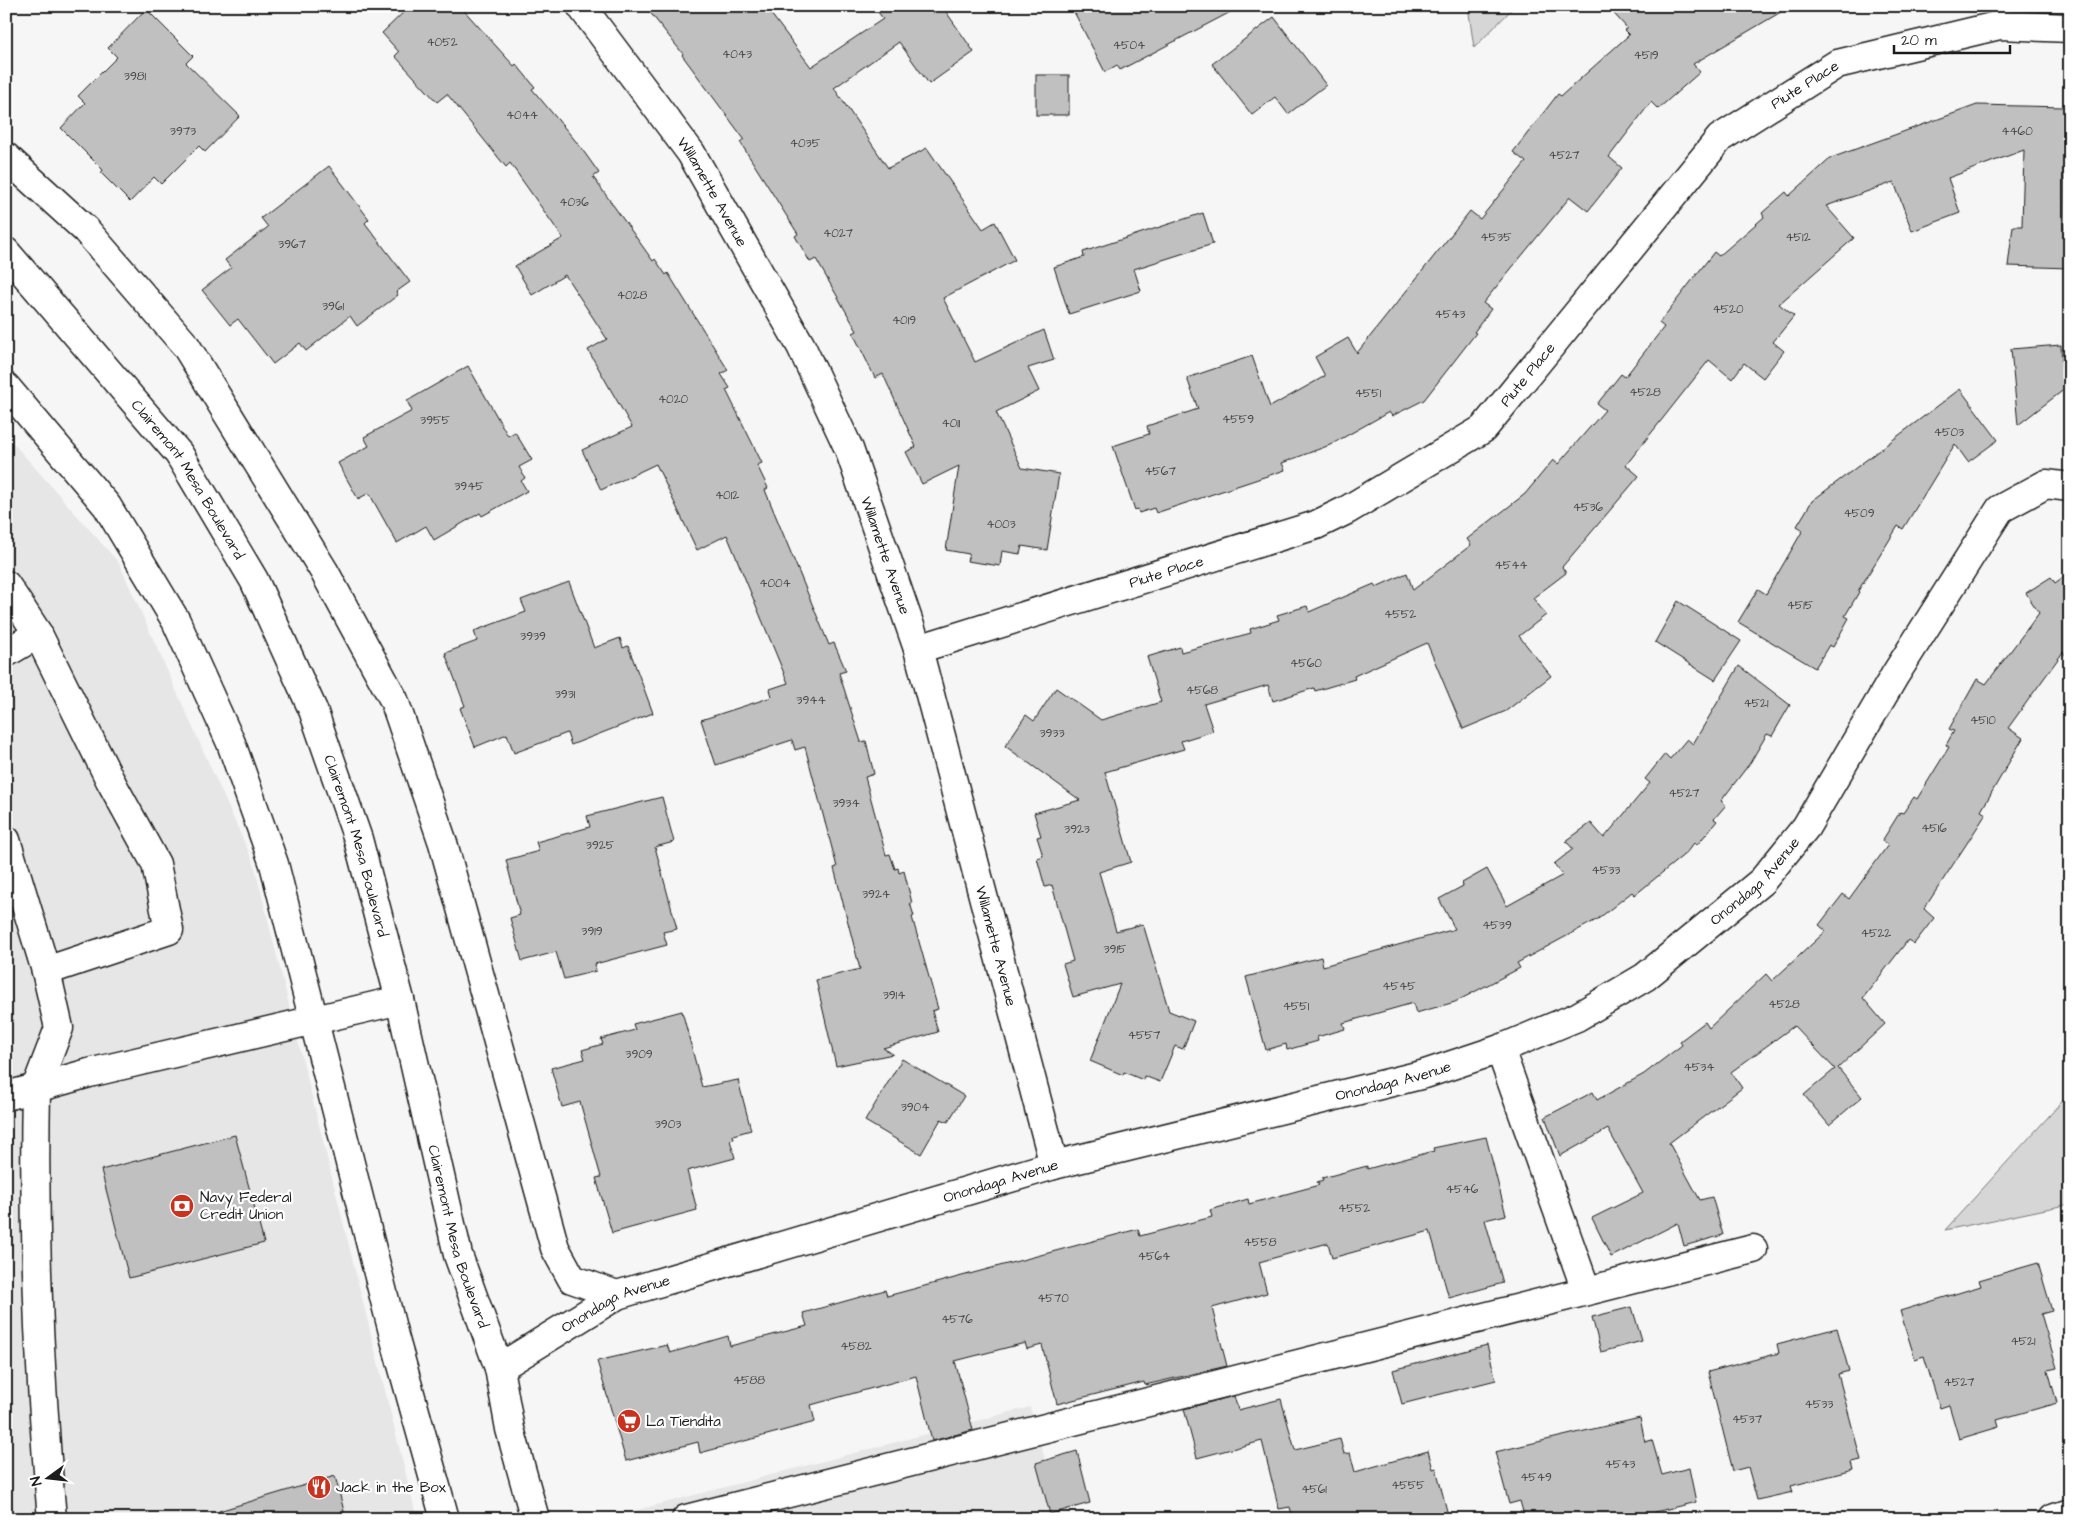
<svg xmlns="http://www.w3.org/2000/svg" width="2076" height="1525" viewBox="0 0 2076 1525" font-family="'Architects Daughter',sans-serif">
  <style>
    .built { fill: #e6e6e6 }
    .green { fill: #d6d6d6; stroke: #797979 }
    .building { fill: #c0c0c0; stroke: #1c1c1c }
    .lines { fill: none; stroke-linecap: round; stroke-linejoin: round }
    .minor-casing { stroke: #1c1c1c; stroke-width: 31 }
    .major-casing { stroke: #1c1c1c; stroke-width: 31 }
    .minor { stroke: #fff; stroke-width: 28 }
    .major { stroke: #fff; stroke-width: 28 }
    .labels { text-anchor: middle; stroke-width: 4.5; stroke-linejoin: round; paint-order: stroke }
    .number-label { font-size: 12px; fill: #454545 }
    .street-label { font-size: 15px; fill: #1c1c1c; stroke: #fff }
    .poi-label { font-size: 15px; fill: #1c1c1c; stroke: #fff; text-anchor: start }
  </style>
  <rect width="100%" height="100%" fill="#f6f6f6"/>
  <filter id="ink" filterUnits="userSpaceOnUse"><feTurbulence type="fractalNoise" baseFrequency=".02" numOctaves="2"/><feDisplacementMap in="SourceGraphic" scale="10" xChannelSelector="R" yChannelSelector="G"/><feConvolveMatrix kernelMatrix="1 2 1 2 8 2 1 2 1" color-interpolation-filters="sRGB"/></filter>
  <g filter="url(#ink)">
    <g class="built">
      <path d="M6,435L119,563L254,864L417,1519H6Z"/>
      <path d="M1030,1407L1062,1519H603Z"/>
    </g>
    <g class="green">
      <path d="M1468,6H1515L1474,48Z"/>
      <path d="M2070,1093V1204L1945,1230Z"/>
    </g>
    <g class="building">
      <path d="M410,6H460L514,66L516,64L535,87L532,89L579,145L599,173L593,177L653,261L655,259L666,275L668,273L728,370L721,374L730,388L726,390L762,463L757,465L768,488L765,490L829,645L834,643L846,671L839,673L861,742L866,741L874,774L865,777L886,855L890,854L895,869L898,868L899,873L904,871L912,903H910L914,916L912,917L938,1009L932,1011L938,1032L883,1048L893,1054L836,1066L816,980L860,969L834,868L837,867L805,747L795,750L792,740L716,765L701,720L772,697L770,689L788,683L727,535L697,550L656,464L601,490L582,450L632,427L588,350L607,339L565,275L532,295L515,266L563,238L510,163L506,167L447,94L437,102L395,56L399,52L382,33Z"/>
      <path d="M645,6H765L811,67L883,19L874,6H942L974,52L929,84L899,42L834,88L888,168L927,148L983,229L995,222L1015,260L943,298L975,362L1044,330L1054,360L1028,368L1039,391L996,412L1022,468L1059,474L1047,550L1022,546L1020,554L1002,551L1000,566L967,561L969,554L946,550L959,466L922,484L906,452L916,447L883,374L875,378L853,333L857,331L816,259L810,262L795,236L798,234L740,142L744,139L682,55L683,54Z"/>
      <path d="M1071,6H1242L1120,70L1117,65L1105,72Z"/>
      <path d="M1607,6H1791L1693,64L1700,72L1658,109L1651,102L1609,157L1622,168L1588,211L1570,197L1483,303L1491,309L1474,332L1476,333L1424,400L1392,416L1389,412L1330,445L1282,463L1285,470L1156,513L1154,508L1139,513L1138,509L1135,510L1113,446L1149,434L1147,426L1198,409L1187,378L1252,356L1270,407L1325,376L1315,357L1348,338L1357,353L1470,211L1480,219L1526,162L1513,152L1558,94L1561,96L1629,35L1624,30L1627,28Z"/>
      <path d="M146,9L193,56L186,63L240,116L205,152L199,146L161,184L154,177L130,202L101,173L103,170L61,128L85,103L78,96L117,57L108,48Z"/>
      <path d="M1274,17L1326,85L1288,114L1275,97L1252,115L1212,64Z"/>
      <rect x="1036" y="75" width="33" height="40"/>
      <path d="M1977,105L2065,107L2064,228H2070V268L2008,266L2013,226H2022L2024,150L1948,178L1960,213L1912,231L1894,182L1826,206L1854,238L1779,304L1794,316L1773,342L1784,351L1763,378L1744,363L1732,379L1709,360L1626,465L1639,476L1562,567L1566,573L1533,598L1546,615L1519,636L1551,676L1506,711L1463,729L1427,643L1354,676L1355,679L1315,691L1314,688L1273,701L1268,685L1204,704L1213,731L1181,741L1184,749L1105,772L1131,862L1099,872L1116,931L1143,924L1169,1011L1194,1021L1183,1049L1175,1046L1160,1082L1144,1076L1143,1080L1124,1072L1123,1075L1090,1061L1120,984L1073,997L1063,964L1073,961L1052,885L1045,887L1037,858L1043,856L1037,837L1041,836L1034,813L1080,800L1005,746L1026,715L1034,721L1056,688L1101,720L1161,702L1147,657L1180,647L1181,652L1251,633L1250,629L1279,620L1277,615L1307,606L1309,612L1374,584L1376,587L1407,573L1413,590L1471,545L1467,539L1525,494L1553,460L1558,464L1605,410L1597,404L1621,374L1625,377L1664,327L1659,323L1714,252L1719,256L1764,217L1762,213L1786,192L1789,196L1831,158Z"/>
      <path d="M329,166L369,219L365,223L410,282L396,292L398,295L357,326L350,316L306,351L300,343L273,364L238,319L230,325L202,290L231,268L225,260L268,227L261,218Z"/>
      <path d="M1203,213L1213,244L1134,269L1141,291L1069,314L1054,267L1084,257L1083,252Z"/>
      <path d="M2061,345L2062,366H2070V385L2018,425L2011,349Z"/>
      <path d="M468,366L508,436L515,432L532,460L519,467L525,478L521,481L527,491L482,516L480,513L434,540L426,526L397,543L369,493L358,499L338,463L369,446L364,437L412,411L407,401Z"/>
      <path d="M1960,389L1998,440L1968,462L1955,444L1903,529L1898,526L1858,591L1859,592L1845,616L1849,618L1833,647L1829,645L1815,668L1738,622L1758,589L1766,594L1803,530L1797,526L1812,501Z"/>
      <path d="M2070,572V662L2063,652L2008,728L2023,738L1981,811L1986,814L1924,909L1934,918L1914,944L1908,940L1863,998L1885,1024L1838,1068L1862,1097L1829,1125L1804,1095L1835,1069L1794,1026L1731,1072L1742,1088L1669,1143L1700,1200L1712,1197L1723,1235L1684,1246L1678,1223L1611,1257L1592,1218L1643,1193L1608,1129L1560,1156L1545,1117L1593,1092L1597,1100L1644,1074L1682,1045L1680,1041L1705,1022L1709,1028L1766,974L1772,981L1826,931L1819,925L1843,894L1849,899L1888,845L1882,841L1900,812L1903,813L1914,797L1917,799L1949,747L1946,745L1954,731L1949,729L1977,679L1986,684L2039,613L2026,593L2051,577L2055,583Z"/>
      <path d="M569,582L594,648L620,638L623,648L628,646L653,713L571,745L567,733L514,753L507,734L475,747L460,708L465,706L445,653L477,641L474,631L526,612L521,600Z"/>
      <path d="M1678,601L1741,641L1715,680L1655,642Z"/>
      <path d="M1739,666L1790,705L1772,736L1767,734L1750,763L1721,801L1726,805L1714,819L1717,821L1697,845L1694,843L1686,853L1635,895L1632,892L1598,919L1517,963L1520,968L1455,1002L1416,1013L1413,1003L1343,1023L1345,1029L1317,1037L1318,1041L1287,1050L1286,1044L1266,1050L1246,977L1321,957L1323,966L1455,929L1439,899L1463,886L1462,883L1487,869L1507,906L1563,875L1554,864L1573,849L1566,841L1591,823L1604,838L1650,783L1645,779L1665,754L1670,759L1687,739L1693,744Z"/>
      <path d="M662,797L674,842L655,847L677,929L663,932L667,945L595,964L596,971L564,979L556,952L522,961L510,918L520,915L506,860L539,851L536,842L590,827L587,816Z"/>
      <path d="M682,1011L702,1087L738,1080L751,1130L733,1135L734,1139L730,1140L735,1158L687,1171L697,1210L612,1233L596,1178L601,1177L580,1102L562,1107L551,1068L585,1059L582,1050L603,1044L601,1039L635,1030L633,1024Z"/>
      <path d="M902,1059L964,1096L948,1122L941,1119L921,1154L865,1121Z"/>
      <path d="M235,1135L264,1243L129,1278L101,1170Z"/>
      <path d="M1486,1137L1506,1215L1485,1220L1503,1283L1449,1298L1430,1231L1332,1258L1328,1243L1259,1262L1267,1293L1212,1308L1227,1366L1145,1385L1144,1382L1057,1404L1042,1345L1027,1349L1025,1343L955,1361L973,1430L932,1441L916,1376L811,1405L815,1422L700,1453L698,1442L626,1461L597,1361L667,1345L670,1353L728,1336L730,1346L807,1326L803,1313L885,1290L887,1296L1138,1229L1140,1236L1212,1217L1210,1210L1248,1199L1249,1204L1319,1185L1317,1182L1323,1180L1322,1178L1367,1166V1169L1434,1151L1433,1148Z"/>
      <path d="M2038,1263L2052,1311L2041,1314L2057,1368L2048,1370L2057,1403L1997,1420L1999,1427L1959,1439L1949,1405L1940,1408L1924,1356L1915,1359L1900,1311L1981,1286L1979,1280Z"/>
      <path d="M1632,1307L1642,1341L1601,1352L1592,1317Z"/>
      <path d="M1837,1328L1849,1371L1838,1374L1861,1460L1851,1462L1853,1470L1791,1486L1793,1492L1757,1500L1748,1467L1733,1471L1708,1372L1779,1353L1777,1344Z"/>
      <path d="M1487,1345L1496,1380L1402,1404L1393,1370Z"/>
      <path d="M1234,1396L1238,1410L1281,1399L1295,1450L1340,1439L1344,1454L1350,1453L1355,1472L1428,1451L1433,1469L1436,1468L1449,1519H1293L1290,1507L1279,1509L1262,1441L1197,1458L1184,1409Z"/>
      <path d="M1640,1418L1645,1442L1652,1440L1662,1475L1689,1468L1696,1502L1655,1512L1657,1519H1525L1520,1501L1509,1504L1495,1452Z"/>
      <path d="M1077,1451L1090,1503L1050,1514L1036,1463Z"/>
      <path d="M335,1476L346,1519H220L219,1511Z"/>
    </g>
    <g class="lines">
      <g class="minor-casing">
        <g id="minor">
          <path id="s1" d="M581,6L691,153L801,346L849,449L918,649L1054,1165"/>
          <path d="M6,157L86,230L186,346L324,571L394,700L443,843L555,1248L572,1279L617,1295"/>
          <path d="M6,585L38,634L6,653"/>
          <path d="M38,634L110,780L156,864L169,930L46,971"/>
          <path id="s2" d="M918,649L1316,525L1347,510L1483,429L1720,138L1837,64L2000,25L2070,28"/>
          <path d="M6,840L46,971L59,1028L36,1088L89,1073L400,1000"/>
          <path d="M1500,1049L1586,1290"/>
          <path d="M6,1096L36,1088C33,1232 39,1375 52,1519"/>
          <path id="s3" d="M499,1368L617,1295L1054,1165L1425,1074L1500,1049L1577,1017L1645,977L1762,881L1806,827L1895,675L2000,509L2046,484L2070,487"/>
          <path d="M686,1519L1753,1249"/>
        </g>
      </g>
      <g class="major-casing">
        <g id="major">
          <path id="s4" d="M6,252L179,454L254,580L313,710L358,839L400,1000L458,1255L499,1368L510,1429L535,1519"/>
          <path d="M6,387L107,506L176,621L231,743L274,864L394,1336L445,1519"/>
          <path d="M2052,1519L2070,1513"/>
        </g>
      </g>
      <use href="#minor" class="minor"/>
      <use href="#major" class="major"/>
    </g>
  </g>
  <defs>
    <g id="bank-disc" transform="scale(1.25)"><circle r="9.5" fill="#c8321e" stroke="#fff"/><path d="M-6-4H6V4H-6ZM0-2.3a2.3 2.3 0 1 0 0 4.6a2.3 2.3 0 1 0 0-4.6Z" fill="#fff"/></g>
    <g id="supermarket-disc" transform="scale(1.25)"><circle r="9.5" fill="#c8321e" stroke="#fff"/><path d="M-6-5.5h2.5l.6 2H6L4.5 2H-2.5L-4.4-4H-6ZM-1.5 3.2a1.3 1.3 0 1 0 .1 0ZM3 3.2a1.3 1.3 0 1 0 .1 0Z" fill="#fff"/></g>
    <g id="restaurant-disc" transform="scale(1.25)"><circle r="9.5" fill="#c8321e" stroke="#fff"/><path d="M-5-6h1v4h1v-4h1v4h1v-4h1v5L-1.5 .5V6h-2V.5L-5-1ZM5-6V6H3V1.5H1.5Q1.5-4 5-6Z" fill="#fff"/></g>
  </defs>
  <g fill-rule="evenodd">
    <use href="#bank-disc" x="182" y="1206"/>
    <use href="#supermarket-disc" x="629" y="1421"/>
    <use href="#restaurant-disc" x="319" y="1487"/>
  </g>
  <g class="labels">
    <g class="number-label">
      <text x="442" y="46">4052</text>
      <text x="1129" y="49">4504</text>
      <text x="737" y="58">4043</text>
      <text x="1646" y="59">4519</text>
      <text x="135" y="80">3981</text>
      <text x="522" y="119">4044</text>
      <text x="183" y="135">3973</text>
      <text x="2017" y="135">4460</text>
      <text x="805" y="147">4035</text>
      <text x="1564" y="159">4527</text>
      <text x="574" y="206">4036</text>
      <text x="838" y="237">4027</text>
      <text x="1496" y="241">4535</text>
      <text x="1798" y="241">4512</text>
      <text x="292" y="248">3967</text>
      <text x="632" y="299">4028</text>
      <text x="333" y="310">3961</text>
      <text x="1728" y="313">4520</text>
      <text x="1450" y="318">4543</text>
      <text x="904" y="324">4019</text>
      <text x="1645" y="396">4528</text>
      <text x="1368" y="397">4551</text>
      <text x="673" y="403">4020</text>
      <text x="1238" y="423">4559</text>
      <text x="435" y="424">3955</text>
      <text x="951" y="427">4011</text>
      <text x="1949" y="436">4503</text>
      <text x="1160" y="475">4567</text>
      <text x="469" y="490">3945</text>
      <text x="727" y="499">4012</text>
      <text x="1588" y="511">4536</text>
      <text x="1859" y="517">4509</text>
      <text x="1001" y="528">4003</text>
      <text x="1511" y="569">4544</text>
      <text x="775" y="587">4004</text>
      <text x="1800" y="609">4515</text>
      <text x="1400" y="618">4552</text>
      <text x="533" y="640">3939</text>
      <text x="1306" y="667">4560</text>
      <text x="1202" y="694">4568</text>
      <text x="565" y="698">3931</text>
      <text x="811" y="704">3944</text>
      <text x="1756" y="707">4521</text>
      <text x="1983" y="724">4510</text>
      <text x="1052" y="737">3933</text>
      <text x="1684" y="797">4527</text>
      <text x="846" y="807">3934</text>
      <text x="1934" y="832">4516</text>
      <text x="1077" y="833">3923</text>
      <text x="600" y="849">3925</text>
      <text x="1606" y="874">4533</text>
      <text x="876" y="898">3924</text>
      <text x="1497" y="929">4539</text>
      <text x="592" y="935">3919</text>
      <text x="1876" y="937">4522</text>
      <text x="1115" y="953">3915</text>
      <text x="1399" y="990">4545</text>
      <text x="894" y="999">3914</text>
      <text x="1784" y="1008">4528</text>
      <text x="1296" y="1010">4551</text>
      <text x="1144" y="1039">4557</text>
      <text x="639" y="1058">3909</text>
      <text x="1699" y="1071">4534</text>
      <text x="915" y="1111">3904</text>
      <text x="668" y="1128">3903</text>
      <text x="1462" y="1193">4546</text>
      <text x="1354" y="1212">4552</text>
      <text x="1260" y="1246">4558</text>
      <text x="1154" y="1260">4564</text>
      <text x="1053" y="1302">4570</text>
      <text x="957" y="1323">4576</text>
      <text x="2023" y="1345">4521</text>
      <text x="856" y="1350">4582</text>
      <text x="749" y="1384">4588</text>
      <text x="1959" y="1386">4527</text>
      <text x="1819" y="1408">4533</text>
      <text x="1747" y="1423">4537</text>
      <text x="1620" y="1468">4543</text>
      <text x="1536" y="1481">4549</text>
      <text x="1408" y="1489">4555</text>
      <text x="1314" y="1493">4561</text>
    </g>
    <g class="street-label">
      <text dy="5" stroke="none"><textPath href="#s2" startOffset="1085">Piute Place</textPath></text>
      <text dy="5" stroke="none"><textPath href="#s1" startOffset="228">Willamette Avenue</textPath></text>
      <text dy="5" stroke="none"><textPath href="#s2" startOffset="680">Piute Place</textPath></text>
      <text dy="5" stroke="none"><textPath href="#s4" startOffset="292">Clairemont Mesa Boulevard</textPath></text>
      <text dy="5" stroke="none"><textPath href="#s1" startOffset="632">Willamette Avenue</textPath></text>
      <text dy="5" stroke="none"><textPath href="#s2" startOffset="260">Piute Place</textPath></text>
      <text dy="5" stroke="none"><textPath href="#s4" startOffset="698">Clairemont Mesa Boulevard</textPath></text>
      <text dy="5" stroke="none"><textPath href="#s3" startOffset="1364">Onondaga Avenue</textPath></text>
      <text dy="5" stroke="none"><textPath href="#s1" startOffset="1038">Willamette Avenue</textPath></text>
      <text dy="5" stroke="none"><textPath href="#s3" startOffset="944">Onondaga Avenue</textPath></text>
      <text dy="5" stroke="none"><textPath href="#s3" startOffset="539">Onondaga Avenue</textPath></text>
      <text dy="5" stroke="none"><textPath href="#s4" startOffset="1102">Clairemont Mesa Boulevard</textPath></text>
      <text dy="5" stroke="none"><textPath href="#s3" startOffset="134">Onondaga Avenue</textPath></text>
    </g>
    <g class="poi-label">
      <text x="200" y="1202">Navy Federal<tspan x="200" dy="17">Credit Union</tspan></text>
      <text x="646" y="1426">La Tiendita</text>
      <text x="336" y="1492">Jack in the Box</text>
    </g>
  </g>
  <rect width="2076" height="1525" fill="none" stroke="#fff" stroke-width="25"/>
  <rect x="12" y="12" width="2051" height="1500" fill="none" stroke="#1c1c1c" stroke-width="2" filter="url(#ink)"/>
  <g transform="translate(48 1478) rotate(255)" stroke="#ffffff" stroke-width="4" paint-order="stroke">
  <path d="M0-4L9 19L0 12L-9 19Z" fill="#1c1c1c"/>
  <text y="-8" font-size="14" font-weight="bold" text-anchor="middle" fill="#1c1c1c">N</text>
  </g>
  <path d="M1894 45v8h116v-8" fill="none" stroke="#1c1c1c" stroke-width="2.5"/>
  <text x="1901" y="45" font-size="15" fill="#1c1c1c" stroke="#ffffff" stroke-width="4" paint-order="stroke">20 m</text>
</svg>
